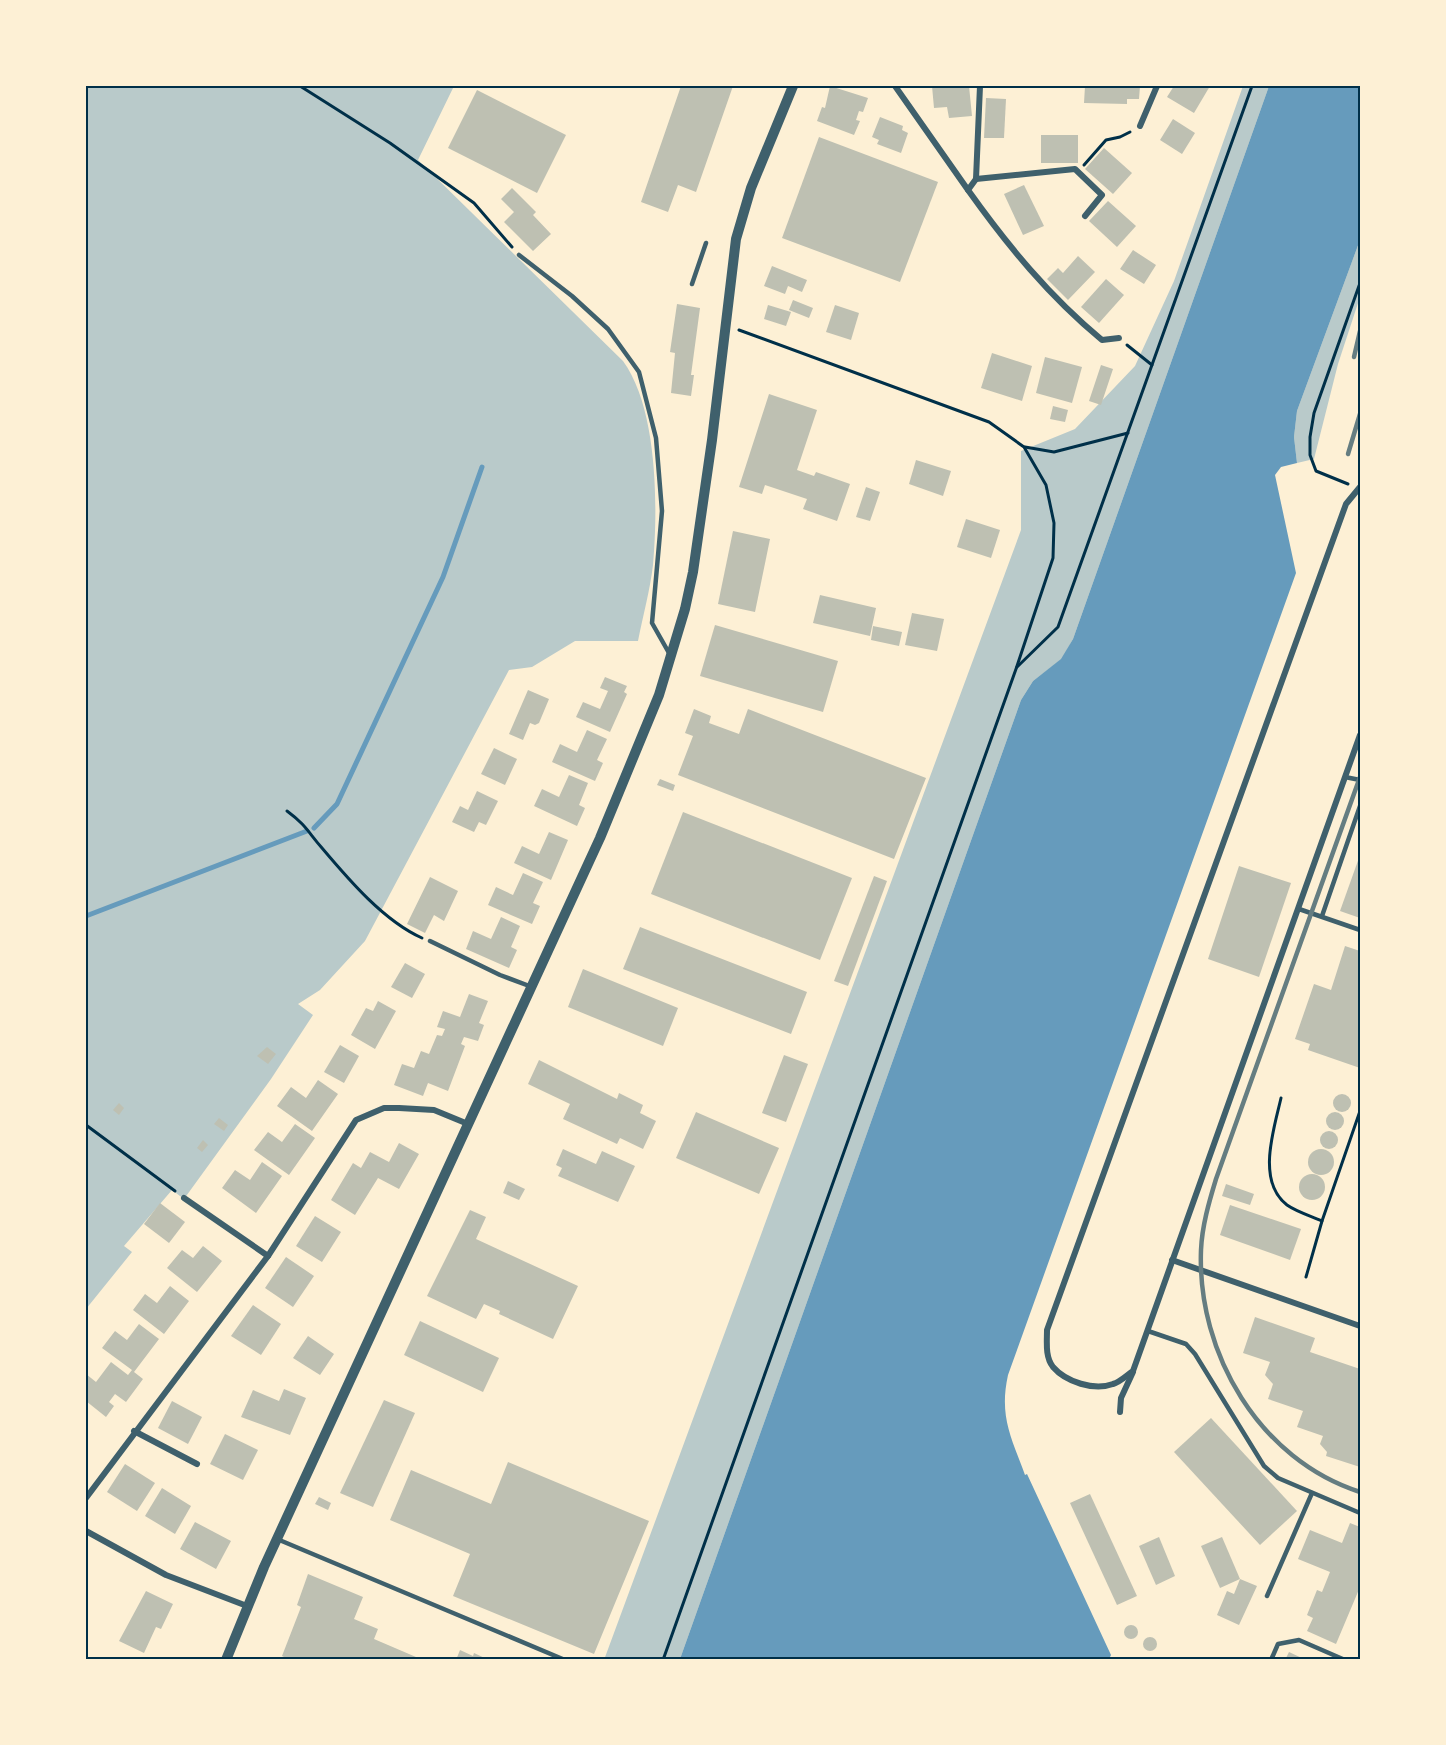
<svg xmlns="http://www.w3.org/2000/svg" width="1446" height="1745" viewBox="0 0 1446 1745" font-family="Lora,serif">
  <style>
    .green { fill: #b9caca }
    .water { fill: #669bbc }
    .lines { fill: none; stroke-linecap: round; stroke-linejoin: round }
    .stream { stroke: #669bbc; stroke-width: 5 }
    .building { fill: #bec0b2 }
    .path { stroke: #003049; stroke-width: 3 }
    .service { stroke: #3f606c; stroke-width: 4.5 }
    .minor { stroke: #3f606c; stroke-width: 6 }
    .tertiary { stroke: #3f606c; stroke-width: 10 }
    .rail { stroke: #657d81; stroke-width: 4.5 }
    .neatline { fill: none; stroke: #003049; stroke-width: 2 }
  </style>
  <rect width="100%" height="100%" fill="#fdf0d5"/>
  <g class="green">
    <path d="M86,86H454L418,160L623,361C658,409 658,507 653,565C650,590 643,616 638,641H575L532,667L509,670L365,941L320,990L298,1004L313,1015L271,1079L184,1199L172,1190L124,1246L132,1252L86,1309Z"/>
    <path d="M1243,86H1269L1073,639L1062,659L1033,681L1021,700L680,1659L604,1660L1021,530V451L1075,429L1135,366L1174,281Z"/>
    <path d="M1360,240V297L1338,364L1314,459L1297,463L1294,437L1297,411Z"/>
  </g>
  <path class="water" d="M1269,86H1360V240L1297,411L1294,437L1297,463L1281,467L1275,475L1296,573L1008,1375C999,1416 1011,1437 1025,1475L1027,1474L1111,1655L1109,1659H680L1021,700L1033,681L1061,659L1073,639Z"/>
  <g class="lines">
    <g class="stream">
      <path d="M314,828L337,804L443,577L482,467"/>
      <path d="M86,916L307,831"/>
    </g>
  </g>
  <g class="building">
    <path d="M681,86H733L696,192L678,185L668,212L641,202Z"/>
    <path d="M830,86L868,98L863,112L859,111L856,120L860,121L854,135L817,121L822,107L825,108Z"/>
    <path d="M932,86H969L972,116L949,118L947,107L934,108Z"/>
    <path d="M1085,86H1140L1139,99H1127V104L1084,103Z"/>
    <path d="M1174,86H1210L1194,113L1167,97Z"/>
    <path d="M477,90L566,135L537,193L448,148Z"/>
    <path d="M986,98L1006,99L1004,138H984Z"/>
    <path d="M880,117L903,126L902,130L908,133L901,153L877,144L879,140L872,137Z"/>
    <path d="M1173,119L1195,133L1182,154L1160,140Z"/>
    <rect x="1041" y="135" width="37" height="28"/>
    <path d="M819,137L938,182L900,282L782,238Z"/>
    <path d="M1104,148L1132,173L1113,194L1085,169Z"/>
    <path d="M1024,185L1044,226L1023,235L1004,194Z"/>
    <path d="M512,188L536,212L533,215L551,234L533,251L504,222L514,212L501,199Z"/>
    <path d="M1108,201L1136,226L1117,247L1089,221Z"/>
    <path d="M1133,250L1156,265L1144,284L1120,269Z"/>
    <path d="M1078,256L1095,272L1068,300L1047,279L1058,268L1063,273Z"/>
    <path d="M772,266L807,280L802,292L788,286L785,294L764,286Z"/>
    <path d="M1106,279L1124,295L1099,323L1081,307Z"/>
    <path d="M793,300L813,308L809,318L789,310Z"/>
    <path d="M677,304L700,308L691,375H694L691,396L671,393L675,353L670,352Z"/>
    <path d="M768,305L791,312L786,326L764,319Z"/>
    <path d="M835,305L859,313L851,340L826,332Z"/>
    <path d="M992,353L1032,366L1022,401L981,388Z"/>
    <path d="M1045,357L1082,367L1072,403L1036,393Z"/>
    <path d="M1101,365L1113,369L1101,405L1089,401Z"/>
    <path d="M769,394L817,410L797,470L814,476L816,472L850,484L837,521L803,509L807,499L765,485L762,494L739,487Z"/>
    <path d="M1053,406L1068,410L1065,422L1050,419Z"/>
    <path d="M916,460L951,471L943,496L909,484Z"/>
    <path d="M866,487L880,492L870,521L856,517Z"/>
    <path d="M966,519L1000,530L991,558L957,547Z"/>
    <path d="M733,531L770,539L755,612L718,604Z"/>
    <path d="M820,595L876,608L870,636L813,623Z"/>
    <path d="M912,613L944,619L937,651L905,645Z"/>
    <path d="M715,625L838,661L823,712L700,676Z"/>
    <path d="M873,626L902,632L899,646L871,640Z"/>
    <path d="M605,677L627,686L624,692L627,694L610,732L576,717L583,702L600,709L608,691L600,688Z"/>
    <path d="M528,690L549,699L539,723L535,725L530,723L523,740L509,734Z"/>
    <path d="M694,709L711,716L709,723L739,734L748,709L926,778L894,859L678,775L693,736L685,733Z"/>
    <path d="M587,730L607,739L597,760L603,763L595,781L552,762L560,744L577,752Z"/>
    <path d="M494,748L517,759L505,785L481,774Z"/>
    <path d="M569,775L588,783L579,805L585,808L577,826L534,806L542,789L559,797Z"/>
    <path d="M660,779L675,785L673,791L657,785Z"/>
    <path d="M477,791L498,801L486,825L479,822L474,832L452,822L460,806L468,810Z"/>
    <path d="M683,812L852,878L820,960L651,894Z"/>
    <path d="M549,832L568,840L551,880L514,863L522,846L539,854Z"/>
    <path d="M1360,855V918L1340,911Z"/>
    <path d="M1239,866L1291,883L1259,977L1208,959Z"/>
    <path d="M523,873L543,882L533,903L540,906L532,924L488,905L496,887L513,895Z"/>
    <path d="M874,876L887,881L848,986L834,981Z"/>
    <path d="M430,877L458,891L444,921L434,915L425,933L407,924Z"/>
    <path d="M501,917L520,926L511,947L517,950L509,968L466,949L473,931L491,939Z"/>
    <path d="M640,927L807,992L791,1034L623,969Z"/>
    <path d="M1345,946L1360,951V1068L1308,1050L1310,1044L1295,1039L1314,984L1331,990Z"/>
    <path d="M405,963L425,974L412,998L391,987Z"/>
    <path d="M583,969L678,1008L663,1046L568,1007Z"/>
    <path d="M469,994L488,1001L479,1023L484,1025L478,1041L464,1037L461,1044L465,1046L448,1091L428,1083L423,1096L394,1085L402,1064L414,1068L421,1051L429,1054L437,1035L442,1036L445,1029L437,1027L443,1011L460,1017Z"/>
    <path d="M378,1001L396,1011L375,1049L351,1035L366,1008L373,1011Z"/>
    <path d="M340,1045L359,1056L344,1083L324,1072Z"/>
    <path d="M267,1047L276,1054L268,1064L257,1056Z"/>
    <path d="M784,1055L808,1064L786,1122L762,1113Z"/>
    <path d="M539,1060L617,1099L619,1093L643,1105L640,1113L656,1121L643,1149L620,1138L617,1144L563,1119L570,1104L528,1084Z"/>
    <path d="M318,1080L338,1094L312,1131L277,1106L291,1087L306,1098Z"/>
    <circle cx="1342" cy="1103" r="9"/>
    <path d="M119,1103L124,1108L119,1115L113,1110Z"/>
    <circle cx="1335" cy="1121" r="9"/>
    <path d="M696,1112L779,1148L759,1194L676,1158Z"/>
    <path d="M219,1118L228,1125L224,1131L214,1124Z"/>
    <path d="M295,1124L315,1138L289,1175L254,1150L268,1132L282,1142Z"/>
    <circle cx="1329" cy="1140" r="9"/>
    <path d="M203,1140L208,1145L202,1152L197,1148Z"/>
    <path d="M399,1143L419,1154L399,1189L378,1178L355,1215L331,1200L353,1163L361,1168L370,1152L389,1162Z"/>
    <path d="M563,1149L596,1164L602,1151L635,1166L618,1202L558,1176L562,1168L556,1165Z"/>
    <circle cx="1321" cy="1162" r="13"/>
    <path d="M262,1162L282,1176L256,1213L222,1188L235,1170L250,1180Z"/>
    <circle cx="1312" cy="1187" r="13"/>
    <path d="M508,1181L525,1189L519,1200L503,1193Z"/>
    <path d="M1226,1184L1254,1194L1250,1205L1222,1196Z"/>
    <path d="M160,1203L185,1222L169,1243L144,1224Z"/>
    <path d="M1230,1205L1301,1229L1290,1260L1220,1235Z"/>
    <path d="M470,1210L486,1217L476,1239L578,1286L553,1339L499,1314L500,1311L484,1304L476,1319L427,1296Z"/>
    <path d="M315,1216L341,1232L322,1262L296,1246Z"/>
    <path d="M203,1246L222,1261L197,1292L167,1268L182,1250L193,1258Z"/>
    <path d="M286,1257L314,1276L293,1307L265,1288Z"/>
    <path d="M170,1286L189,1301L164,1334L133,1310L145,1294L157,1303Z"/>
    <path d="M253,1305L281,1324L261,1355L231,1336Z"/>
    <path d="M1255,1317L1315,1338L1310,1352L1360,1369V1467L1326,1456L1327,1452L1320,1444L1323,1436L1297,1427L1303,1411L1268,1399L1273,1384L1265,1375L1270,1362L1243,1353Z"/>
    <path d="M420,1321L499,1358L483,1392L404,1355Z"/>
    <path d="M139,1324L159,1339L134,1372L143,1379L126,1402L115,1394L109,1402L114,1406L106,1417L86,1401V1374L96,1382L111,1362L128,1375L132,1370L102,1348L115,1331L127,1340Z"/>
    <path d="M308,1336L334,1354L320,1375L293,1358Z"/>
    <path d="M284,1389L306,1398L290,1435L241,1417L253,1390L279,1401Z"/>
    <path d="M384,1400L415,1413L373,1507L340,1493Z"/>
    <path d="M172,1401L202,1417L188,1444L158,1428Z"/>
    <path d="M1211,1418L1297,1511L1260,1545L1174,1452Z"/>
    <path d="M225,1434L258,1450L243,1480L210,1464Z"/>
    <path d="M508,1462L649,1521L594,1654L453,1596L470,1554L390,1520L411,1470L491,1504Z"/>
    <path d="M125,1464L155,1483L137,1511L107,1492Z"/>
    <path d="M162,1488L191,1506L175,1534L145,1516Z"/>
    <path d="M1090,1494L1137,1596L1117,1605L1070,1503Z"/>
    <path d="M319,1497L331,1503L328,1510L315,1504Z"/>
    <path d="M195,1522L231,1541L216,1569L180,1549Z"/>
    <path d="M1350,1523L1360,1527V1587L1336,1644L1307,1631L1313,1618L1307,1615L1317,1590L1322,1592L1330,1572L1298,1559L1310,1530L1342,1543Z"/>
    <path d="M1159,1537L1175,1576L1156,1585L1139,1546Z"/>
    <path d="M1222,1537L1240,1579L1220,1588L1201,1546Z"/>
    <path d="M308,1574L363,1597L354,1619L378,1629L374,1639L423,1660H290L282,1656L301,1607L297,1605Z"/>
    <path d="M1240,1579L1257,1586L1239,1625L1217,1615L1227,1591L1234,1594Z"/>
    <path d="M146,1591L173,1604L161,1629L156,1627L144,1653L119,1641Z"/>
    <circle cx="1131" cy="1632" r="7"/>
    <circle cx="1150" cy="1644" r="7"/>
    <path d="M460,1650L473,1656L474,1653L489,1660H456Z"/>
    <path d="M1289,1652L1306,1660H1285Z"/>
  </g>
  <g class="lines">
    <g class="path">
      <path d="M300,86L390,143L474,203L512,247"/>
      <path d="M1084,165L1106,140L1120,137L1130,132"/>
      <path d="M1127,345L1152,365"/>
      <path d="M1025,447L1054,452L1128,433"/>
      <path d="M1348,484L1316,471L1310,455V437L1314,413L1360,283"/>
      <path d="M1017,667L1058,627L1252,86"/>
      <path d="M287,811C306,825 308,832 322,848C349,880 384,921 422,938"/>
      <path d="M1281,1098C1274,1129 1256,1181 1287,1205C1297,1212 1311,1216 1322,1221"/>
      <path d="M86,1125L175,1191"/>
      <path d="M1306,1277L1322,1221L1360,1111"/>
      <path d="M663,1660L1016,669L1053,558L1054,523L1046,485L1024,447L989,422L739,330"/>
    </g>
    <g class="service">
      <path d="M519,255L572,296L608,329L639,372L656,438L662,511L652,623L669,653"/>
      <path d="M692,284L706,243"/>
      <path d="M1345,777L1360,780"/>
      <path d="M1299,909L1360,930"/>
      <path d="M1322,916L1360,806"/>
      <path d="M430,941L500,975L532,987"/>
      <path d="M1148,1331L1186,1344L1195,1354L1264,1466L1278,1478L1360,1513"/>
      <path d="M277,1539L565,1660"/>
      <path d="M1267,1596L1312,1493"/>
      <path d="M1271,1660L1278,1644L1299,1640L1345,1660"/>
    </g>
    <g class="minor">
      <path d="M895,86L968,190"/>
      <path d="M980,86L976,179L968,190C1008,246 1049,296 1102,340L1119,338"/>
      <path d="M1140,126L1157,86"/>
      <path d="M976,179L1075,169L1102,195L1085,216"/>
      <path d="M1360,487L1346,504L1047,1330C1047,1342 1045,1357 1053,1367C1066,1382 1094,1391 1113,1384C1120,1382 1127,1375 1133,1371L1360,735"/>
      <path d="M184,1198L268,1256"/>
      <path d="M1172,1260L1360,1326"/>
      <path d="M1120,1412L1121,1398L1133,1372"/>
      <path d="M134,1431L197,1464"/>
      <path d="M86,1498L268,1256L356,1120L384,1108H399L434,1110L468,1124"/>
      <path d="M86,1531L166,1575L247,1606"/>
    </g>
    <path class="tertiary" d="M226,1660L264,1567L600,838L659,695L685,609L693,572L712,440L736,239L751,188L793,86"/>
    <g class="rail">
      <path d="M1354,357L1360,331"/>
      <path d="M1348,454L1360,414"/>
      <path d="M1360,777L1216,1179C1209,1202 1202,1226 1201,1250C1197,1354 1260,1460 1360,1492"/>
    </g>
  </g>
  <rect width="1446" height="1745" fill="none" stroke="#fdf0d5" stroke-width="174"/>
  <rect x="87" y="87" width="1272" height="1571" class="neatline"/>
</svg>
